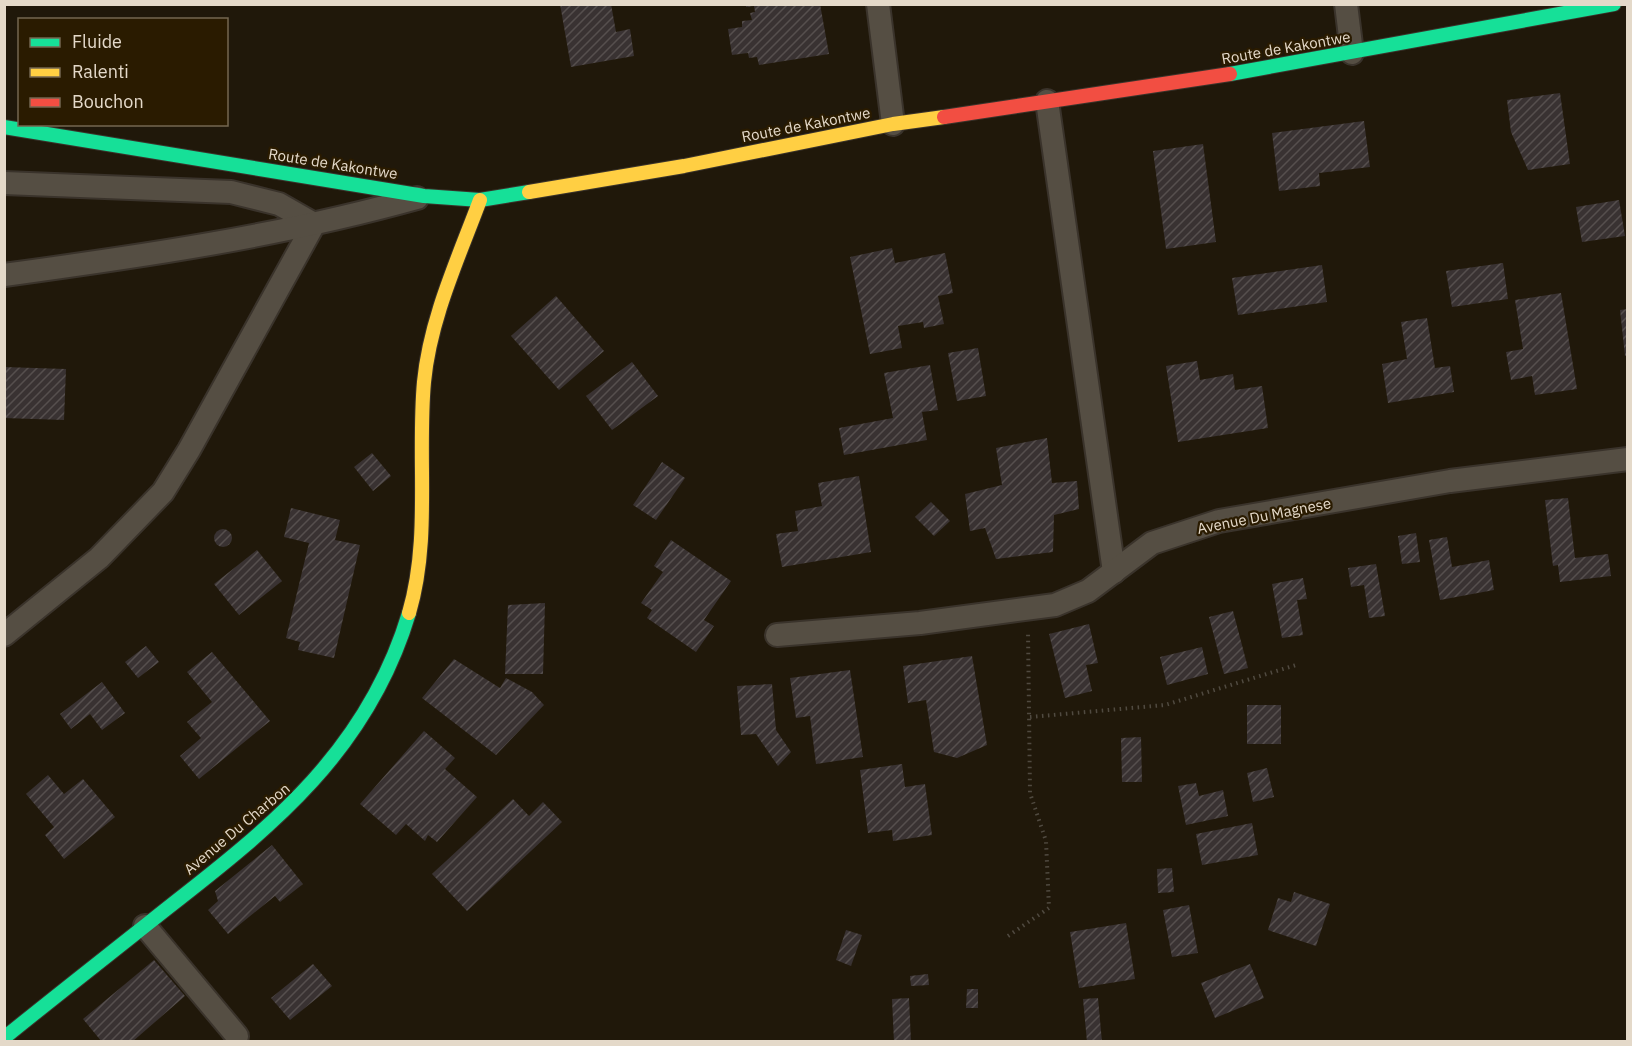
<svg xmlns="http://www.w3.org/2000/svg" width="1632" height="1046" viewBox="0 0 1632 1046" font-family="'IBM Plex Sans',sans-serif">
  <style>
    .building { fill: url(#building-hatch) }
    .lines { fill: none; stroke-linecap: round; stroke-linejoin: round }
    .street-casing { stroke: #3a332b; stroke-width: 26 }
    .fast-casing { stroke: #3a332b; stroke-width: 16 }
    .slow-casing { stroke: #3a332b; stroke-width: 16 }
    .jam-casing { stroke: #3a332b; stroke-width: 16 }
    .path { stroke: #504a40; stroke-width: 4; stroke-dasharray: 1.5 4.5; stroke-linecap: butt }
    .street { stroke: #554e43; stroke-width: 22 }
    .fast { stroke: #16e098; stroke-width: 14 }
    .slow { stroke: #ffcf43; stroke-width: 14 }
    .jam { stroke: #f24e42; stroke-width: 14 }
    .labels { text-anchor: middle; stroke-width: 4.5; stroke-linejoin: round; paint-order: stroke }
    .street-label { font-size: 15px; fill: #e4d9c9; stroke: #2a1b00 }
  </style>
  <defs>
    <pattern id="building-hatch" width="6" height="6" patternUnits="userSpaceOnUse" patternTransform="scale(1.5)"><rect width="6" height="6" fill="#393232"/><path d="M-1 1l2-2M0 6l6-6M5 7l2-2" fill="none" stroke="#564f4e"/></pattern>
  </defs>
  <rect width="100%" height="100%" fill="#20180a"/>
  <g class="building">
    <path d="M560,4H611L616,32L630,29L634,56L571,67Z"/>
    <path d="M746,4H820L829,54L759,65L757,57L749,58L748,53L732,55L728,29L742,27V21L752,20L750,13L755,12L754,6L746,7Z"/>
    <path d="M1560,93L1570,164L1528,170L1511,132L1507,100Z"/>
    <path d="M1364,121L1370,167L1319,173L1320,186L1279,191L1272,133Z"/>
    <path d="M1203,144L1216,242L1166,249L1153,151Z"/>
    <path d="M1619,200L1625,236L1582,242L1576,207Z"/>
    <path d="M892,248L895,263L945,253L953,293L938,296L944,324L924,328L923,322L898,326L902,348L870,354L850,257Z"/>
    <path d="M1503,263L1508,299L1452,307L1446,271Z"/>
    <path d="M1322,265L1327,302L1238,315L1232,278Z"/>
    <path d="M1561,293L1577,389L1535,395L1532,376L1511,380L1506,352L1523,349L1515,300Z"/>
    <path d="M556,296L604,351L559,390L511,336Z"/>
    <path d="M1628,309V355L1625,356L1620,310Z"/>
    <path d="M1427,318L1435,368L1450,366L1454,392L1388,403L1382,364L1407,359L1401,322Z"/>
    <path d="M978,348L986,396L957,401L948,353Z"/>
    <path d="M1197,361L1200,380L1233,374L1235,390L1262,386L1268,428L1178,442L1166,366Z"/>
    <path d="M632,362L658,396L612,430L586,396Z"/>
    <path d="M930,365L938,410L922,412L927,440L844,455L839,428L893,418L884,373Z"/>
    <path d="M4,367L66,369L64,420L4,418Z"/>
    <path d="M1047,438L1052,483L1077,481L1079,509L1054,515L1053,552L996,559L985,528L970,531L965,494L1002,485L996,448Z"/>
    <path d="M372,453L391,476L373,491L354,467Z"/>
    <path d="M662,462L685,478L656,520L633,505Z"/>
    <path d="M859,476L871,552L782,567L776,534L798,531L795,511L822,506L818,483Z"/>
    <path d="M1568,498L1575,558L1608,554L1611,576L1560,582L1558,565L1553,566L1545,500Z"/>
    <path d="M931,502L950,521L934,536L915,517Z"/>
    <path d="M291,508L340,520L335,540L360,545L334,658L298,650L300,642L286,638L309,543L284,537Z"/>
    <circle cx="223" cy="538" r="9"/>
    <path d="M1416,533L1420,562L1402,564L1398,536Z"/>
    <path d="M1447,537L1452,567L1489,560L1494,590L1440,600L1429,540Z"/>
    <path d="M671,540L731,581L704,620L714,626L696,652L647,618L652,610L641,603L663,572L654,566Z"/>
    <path d="M257,550L282,581L239,615L214,584Z"/>
    <path d="M1376,564L1385,616L1369,618L1364,585L1351,587L1348,568Z"/>
    <path d="M1303,578L1307,599L1297,600L1303,635L1282,638L1272,584Z"/>
    <path d="M545,603L543,674H505L508,605Z"/>
    <path d="M1233,611L1248,668L1224,674L1209,617Z"/>
    <path d="M1089,624L1098,663L1086,665L1092,691L1065,698L1049,634Z"/>
    <path d="M146,646L159,662L138,678L125,662Z"/>
    <path d="M1202,647L1208,674L1167,685L1160,657Z"/>
    <path d="M212,652L270,721L199,779L180,756L201,738L187,722L212,702L187,672Z"/>
    <path d="M972,656L987,745L957,758L934,752L926,700L908,703L903,666Z"/>
    <path d="M454,659L500,688L506,678L532,692L544,705L496,755L422,698Z"/>
    <path d="M850,670L863,757L816,764L810,716L796,718L790,678Z"/>
    <path d="M102,682L125,713L102,730L90,714L71,729L60,714Z"/>
    <path d="M772,684L776,730L791,752L778,766L756,734L741,735L737,686Z"/>
    <rect x="1247" y="705" width="34" height="39"/>
    <path d="M424,731L455,758L445,769L477,797L437,842L428,835L425,841L406,824L396,835L360,804Z"/>
    <path d="M1141,737L1142,782H1122L1121,738Z"/>
    <path d="M902,764L905,787L925,784L932,835L893,841L892,830L868,833L860,770Z"/>
    <path d="M1267,768L1274,797L1253,802L1247,773Z"/>
    <path d="M48,775L64,794L83,779L115,817L64,859L45,835L54,827L26,794Z"/>
    <path d="M1196,783L1199,796L1223,790L1228,816L1186,825L1178,786Z"/>
    <path d="M513,799L529,816L543,802L562,822L467,911L432,874Z"/>
    <path d="M1252,823L1258,855L1202,865L1196,834Z"/>
    <path d="M272,845L303,884L280,902L275,896L228,934L208,910L218,901L215,891Z"/>
    <path d="M1172,868L1174,892L1158,893L1157,869Z"/>
    <path d="M1294,892L1330,904L1316,946L1268,930L1278,898L1291,902Z"/>
    <path d="M1189,905L1198,953L1172,957L1163,910Z"/>
    <path d="M1126,923L1135,979L1079,988L1070,932Z"/>
    <path d="M846,930L862,935L851,966L836,960Z"/>
    <path d="M154,960L185,996L132,1042H102L83,1019Z"/>
    <path d="M313,964L332,986L290,1020L271,998Z"/>
    <path d="M1250,964L1264,998L1215,1018L1201,983Z"/>
    <path d="M928,974L929,985L911,986L910,976Z"/>
    <path d="M967,989H978V1008H966Z"/>
    <path d="M909,998L911,1042H894L892,999Z"/>
    <path d="M1098,998L1102,1042H1087L1083,999Z"/>
  </g>
  <g class="lines">
    <g class="street-casing">
      <g id="street">
        <path d="M878,4L893,124"/>
        <path d="M1346,4L1352,53"/>
        <path d="M1047,101L1114,572"/>
        <path d="M4,183L231,192L279,204L314,224L189,450L163,492L99,558L4,635"/>
        <path d="M4,275C143,256 281,236 417,198"/>
        <path d="M777,635L920,623L1055,605L1088,591L1152,543L1219,521L1450,481L1628,459"/>
        <path d="M145,926L237,1036"/>
      </g>
    </g>
    <g class="fast-casing">
      <g id="fast">
        <path d="M1230,74L1614,4"/>
        <path d="M4,127L424,196L480,200L529,192"/>
        <path d="M4,1038C57,995 111,953 165,910C273,826 368,750 409,613"/>
      </g>
    </g>
    <g class="slow-casing">
      <g id="slow">
        <path d="M529,192L684,166L893,124L944,117"/>
        <path d="M409,613C431,538 417,459 424,382C430,319 458,259 480,200"/>
      </g>
    </g>
    <g class="jam-casing">
      <path id="jam" d="M944,117L1230,74"/>
    </g>
    <g class="path">
      <path d="M1030,717L1165,705L1296,665"/>
      <path d="M1008,936L1049,908L1046,841L1030,793L1028,631"/>
    </g>
    <use href="#street" class="street"/>
    <use href="#fast" class="fast"/>
    <use href="#slow" class="slow"/>
    <use href="#jam" class="jam"/>
  </g>
  <g class="labels">
    <g class="street-label">
      <text transform="translate(1286 48) rotate(-10)" y="5">Route de Kakontwe</text>
      <text transform="translate(806 125) rotate(-11)" y="5">Route de Kakontwe</text>
      <text transform="translate(333 164) rotate(9)" y="5">Route de Kakontwe</text>
      <text transform="translate(1264 516) rotate(-11)" y="5">Avenue Du Magnese</text>
      <text transform="translate(237 829) rotate(-40)" y="5">Avenue Du Charbon</text>
    </g>
  </g>
  <rect width="1632" height="1046" fill="none" stroke="#e4d9c9" stroke-width="12"/>
  <rect x="18" y="18" width="210" height="108" fill="#2a1b00" stroke="#746750" stroke-width="1.5"/>
  <rect x="30" y="38" width="30" height="9" fill="#16e098" stroke="#746750" stroke-width="1.5"/>
  <text x="72" y="48" font-size="18" fill="#e4d9c9">Fluide</text>
  <rect x="30" y="68" width="30" height="9" fill="#ffcf43" stroke="#746750" stroke-width="1.5"/>
  <text x="72" y="78" font-size="18" fill="#e4d9c9">Ralenti</text>
  <rect x="30" y="98" width="30" height="9" fill="#f24e42" stroke="#746750" stroke-width="1.5"/>
  <text x="72" y="108" font-size="18" fill="#e4d9c9">Bouchon</text>
</svg>
